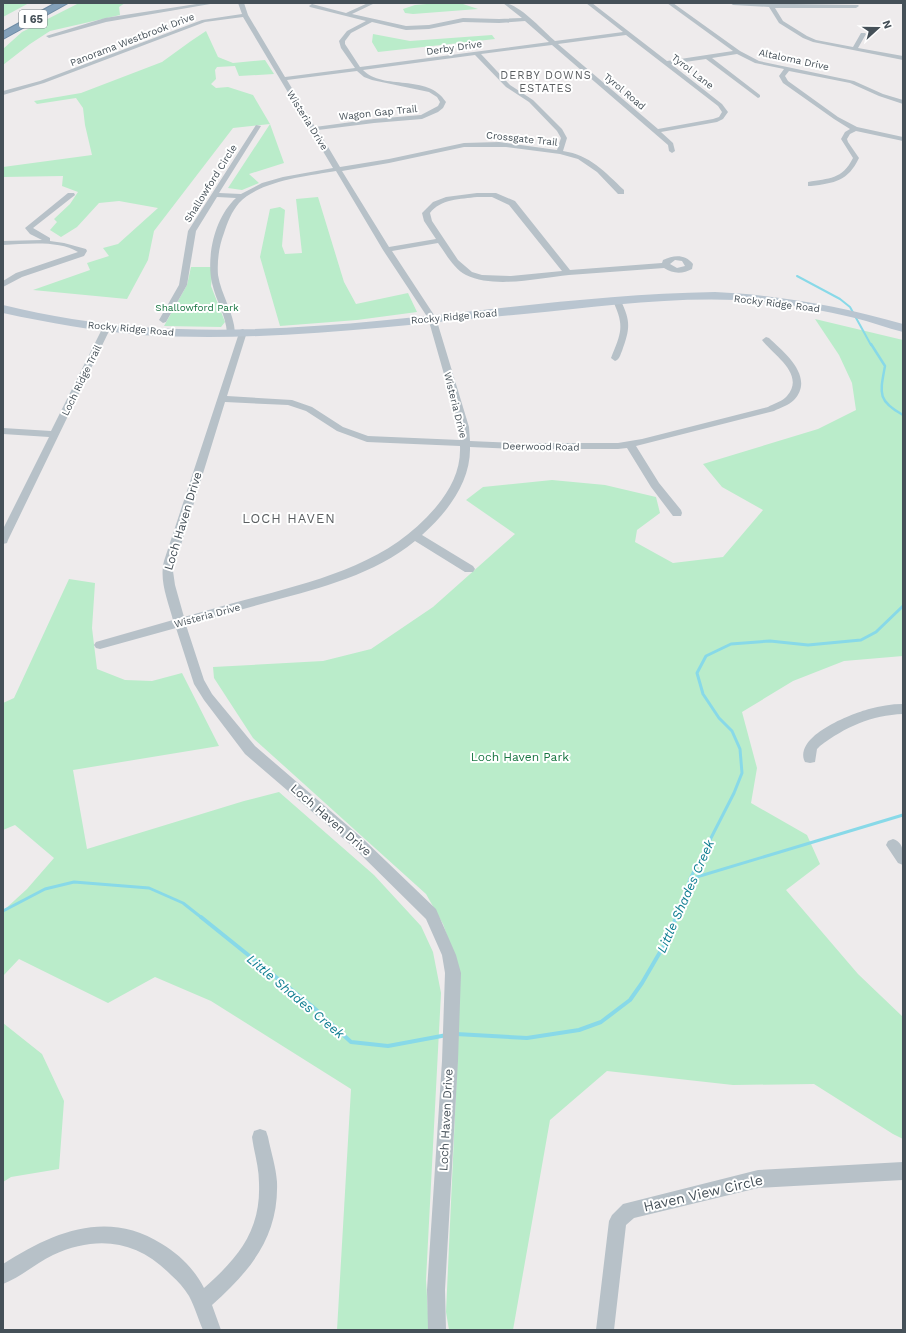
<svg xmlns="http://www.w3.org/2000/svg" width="906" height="1333" viewBox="0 0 906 1333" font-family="'Work Sans',sans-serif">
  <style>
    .green { fill: #baecca }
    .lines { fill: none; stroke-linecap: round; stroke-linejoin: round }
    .stream-far3 { stroke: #88d9e8; stroke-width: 2 }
    .stream-far2 { stroke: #88d9e8; stroke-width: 2.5 }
    .stream-far1 { stroke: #88d9e8; stroke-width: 3 }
    .stream { stroke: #88d9e8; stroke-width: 4 }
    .highway-casing { stroke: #6f8ca5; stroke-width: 2 }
    .street { fill: #b7c1c8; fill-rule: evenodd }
    .secondary { fill: #b9c5d0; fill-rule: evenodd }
    .highway { fill: #84a1ba; fill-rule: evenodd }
    .labels { text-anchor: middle; stroke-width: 4; stroke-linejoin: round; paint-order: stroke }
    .far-street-label { font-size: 10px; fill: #455058; stroke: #fff }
    .far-park-label { font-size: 10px; fill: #197642; stroke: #fff }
    .shield { fill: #fff; stroke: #7d848a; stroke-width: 1 }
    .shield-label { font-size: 11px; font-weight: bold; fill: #455058 }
    .far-neighbourhood-label { font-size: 11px; letter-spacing: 1px; fill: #595d60; stroke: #fff }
    .street-label { font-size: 12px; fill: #455058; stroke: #fff }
    .park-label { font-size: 12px; fill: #197642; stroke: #fff }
    .neighbourhood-label { font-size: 13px; letter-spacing: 1px; fill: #595d60; stroke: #fff }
    .water-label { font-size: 13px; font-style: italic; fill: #107e92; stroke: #fff }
    .near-street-label { font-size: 14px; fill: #455058; stroke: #fff }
  </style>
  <rect width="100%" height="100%" fill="#eeebec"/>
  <g class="green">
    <path d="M3,3H29L3,17Z"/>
    <path d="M79,3H125L119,7L120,15L50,31L30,44L3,65V49L22,32Z"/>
    <path d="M438,3H460L478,9L413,14L405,13L403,9L415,5Z"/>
    <path d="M206,31L218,57L233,63L265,60L274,74L239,76L235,66L217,67L215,70L216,79L211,84L216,88L228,87L253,95L270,124L284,163L249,174L259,183L242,190L228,188L270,124L233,128L154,231L148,260L127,299L33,290L90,270L87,263L109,256L103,248L118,244L158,208L119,201L99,203L77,227L61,237L50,230L57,222L54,219L70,204L78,192L62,186L63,176L3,177V167L92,155L85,125L83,108L76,98L37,104L34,101L81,93L162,62L191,41Z"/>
    <path d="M373,34L410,41L492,35L495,39L378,52L372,42Z"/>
    <path d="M318,197L344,282L356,304L408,293L417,312L357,320L280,326L260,257L270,209L280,207L285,210L282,246L285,254L302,253L296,199Z"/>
    <path d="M191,267H213L211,286L225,322L221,327L164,326L187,285Z"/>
    <path d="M815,319L903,340V656L844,661L793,681L742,712L757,768L751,803L807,835L820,864L786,890L858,974L903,1017V1139L893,1134L814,1084L733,1085L607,1071L550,1120L513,1330H449L446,1312L458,1049L459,996L457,964L443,924L426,894L253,738L214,678L213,667L323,661L371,649L433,607L515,534L466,500L483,487L552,480L605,485L656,497L660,513L637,530L635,542L673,563L723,557L763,510L722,487L703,464L818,429L856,410L852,383L839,355Z"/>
    <path d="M69,579L95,583L92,628L97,669L125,680L152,681L182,673L219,746L73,770L87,849L244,801L279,792L374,875L421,926L433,952L441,993L426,1280L429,1330H337L351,1089L211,1001L155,977L108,1003L19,959L3,976V911L27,889L54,858L15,825L3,830V703L14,698Z"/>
    <path d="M3,1023L42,1054L64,1101L59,1169L11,1177L3,1182Z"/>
  </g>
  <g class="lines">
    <path class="stream-far3" d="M797,276L840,299L850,307L871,345"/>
    <path class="stream-far2" d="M871,344L885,366C880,393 877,401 903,415"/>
    <g class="stream-far1">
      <path d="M690,879L903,815"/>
      <path d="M3,911L45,889L74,882L149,888L183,903L202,918"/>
      <path d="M676,918L690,879L734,793L742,773L740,749L732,731L719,718L703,694L697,673L706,656L731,644L770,641L808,645L861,640L876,632L903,606"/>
    </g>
    <g class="stream">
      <path d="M201,917L313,1007L351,1042L388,1046L447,1035"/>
      <path d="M456,1034L527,1038L579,1030L601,1022L630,1000L642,983L670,935L676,917"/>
    </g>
    <g class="highway-casing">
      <path id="highway" d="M56,3H68L3,39V32Z"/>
    </g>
    <g class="street">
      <path d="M203,3H216L106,22L49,38L46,36L105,18Z"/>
      <path d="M238,3H244L248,15L285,77L355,68L341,48L339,41L347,31L366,21L310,7L309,6L312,4L346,13L368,3H375L352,14L406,26L429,25L463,18L499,19L522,18L503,3C519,3 543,31 555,41L623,32L586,3H592L667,61L733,51L667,3H673L740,51L759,61L854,81L883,94L903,100V104L879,96L850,83L789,71L785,76L788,81L838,117L857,127L903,137V141L856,131L850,134L847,139L848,142L859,158C848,181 835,183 811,186H808V182C829,178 842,180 853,158L841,139L845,132L850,129L834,119L783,83L779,76L784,69L755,63L737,54L712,58L760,95V97L758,98L706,59L671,64L722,104L728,112L723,119L717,122L661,132L673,143L675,151L672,153L669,151L668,145L552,45L481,54L510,85L533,100L562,129L567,138L563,151C590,155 605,172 624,190V194H618L597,172L578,159L560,154L506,147H464L389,163L342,171L389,247L436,239L424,221L422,213L433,202L446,197L477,193H496L515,201L570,270L662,263L663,260C674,255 685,254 693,264L692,269C683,274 673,274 664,268C633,270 601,273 569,275C539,278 495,289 466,275C454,269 446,254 438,243L392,251L436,318L469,427L470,441L517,443H618L642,439L768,407C773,404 783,401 787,396C806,374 773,355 762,340L766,337L769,338C785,353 815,377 794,400C789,405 780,408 774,411L636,446L659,483L681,510L682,513L681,516H673L651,487L627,448L618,449H517L470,447C471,482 447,513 422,535L473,566L475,569L473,572H465L415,541C375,574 321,588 272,601C243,609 215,617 186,625L204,680L212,694L255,746L362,838L436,909L456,955L461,973L458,1061L445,1290L446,1330H428L427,1290L442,1061L445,973L442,955L426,919L352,846L245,754L204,700L194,684L176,628L100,649L96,648L94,645L96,642L173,620C168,601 159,581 164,561L240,330L243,329L247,332L227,396L292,400L312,407L343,427L368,436L460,440L459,427L428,318L383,250L336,171C307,176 259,181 239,203C232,211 227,223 224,233C219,246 217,261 218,275C221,295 234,312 235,333L234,335L231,336L227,333C226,315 216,301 212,283C206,256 215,217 236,198L217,197L196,231L187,285L166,322L163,323L159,320L179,285L188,231L256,125L261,126L219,193L241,194L262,183L283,177L333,168L243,17L205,22L44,83L3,95V91L40,81L202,20L242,14ZM525,21L549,42L360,67L345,44V41L351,33L372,22L406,30L429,29L463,22L499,23ZM626,35L718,106L722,112L719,117L713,119L658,129L558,44ZM475,55L506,87L529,102L557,131L561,138L557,150L499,142L464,143L389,159L340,167L318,130L374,123L422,119L438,112L443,108L446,102C428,73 383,91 363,70ZM357,71L364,77L372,80L429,92L437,97L440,102L438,106L421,115L374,119L315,127L287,80ZM477,197H492L509,205L562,271L511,276L482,275L472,272L458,260L432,221L430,213C440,199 461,199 477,197ZM675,260L682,261L685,266L677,268L670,264ZM225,402L288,405L306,411L337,431L367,442L460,446C461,470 451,489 436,507C391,561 326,578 260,596C235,602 209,610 184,617L175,585L173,571Z"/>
      <path d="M730,3L858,5L859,6L856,8H775L783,21L807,36L816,40L853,47L861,33H865L866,34L858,48L903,56V60L813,42L803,38L779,23L769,7L733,5Z"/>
      <path d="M68,193H74L75,195L33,228L50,238V241L64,243L86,249L87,251L84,256L22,277L3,287V281L16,273L78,252C59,240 26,244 3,245V241L42,240L30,234L25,228Z"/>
      <path d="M614,299H620L621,301C631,322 630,329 622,351C620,355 620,359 615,361L611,358C621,333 625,327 613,301Z"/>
      <path d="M107,324L111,327L8,540L7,543L3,544V529L49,437L3,434V428L51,431L103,327Z"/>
      <path d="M903,704V714C872,715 845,727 820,746L817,749L815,762L810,763L805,762C793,736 851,714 869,709C880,706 891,704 903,704Z"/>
      <path d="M893,839C905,843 903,854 903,865L898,863L886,845L888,841Z"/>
      <path d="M260,1129L266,1131L268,1137C271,1152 276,1167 277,1182C279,1237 250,1271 212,1305L221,1330H203C198,1319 195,1307 189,1296C184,1288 178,1281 171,1275C137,1240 97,1235 53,1255C36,1263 21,1277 3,1284V1264C53,1232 107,1209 162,1244C179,1254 195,1270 204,1288C238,1258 261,1231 259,1183C259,1167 254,1152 252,1137L254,1131Z"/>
      <path d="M903,1162V1180L758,1188L634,1218L626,1225L614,1330H596L609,1221L612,1215L623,1204L758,1170Z"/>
    </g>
    <path class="secondary" d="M715,292C779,295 841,306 903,324V332C887,328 871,322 855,318C816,309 777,302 738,300C666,297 595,307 524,314C398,325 270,343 142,335C95,331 49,323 3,313V305C49,316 95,324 141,327C333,341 524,295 715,292Z"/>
    <use href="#highway" class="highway"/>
  </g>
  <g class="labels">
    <g class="far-street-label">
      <text transform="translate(132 39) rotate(-21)" y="4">Panorama Westbrook Drive</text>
      <text transform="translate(454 47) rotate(-8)" y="4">Derby Drive</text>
      <text transform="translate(794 59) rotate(12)" y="4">Altaloma Drive</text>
      <text transform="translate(693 71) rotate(38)" y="4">Tyrol Lane</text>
      <text transform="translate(625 91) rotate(40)" y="4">Tyrol Road</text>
      <text transform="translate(378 112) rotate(-6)" y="4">Wagon Gap Trail</text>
      <text transform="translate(308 120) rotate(58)" y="4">Wisteria Drive</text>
      <text transform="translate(522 138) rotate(6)" y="4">Crossgate Trail</text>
      <text transform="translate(210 183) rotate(-58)" y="4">Shallowford Circle</text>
      <text transform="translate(777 303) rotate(7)" y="4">Rocky Ridge Road</text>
      <text transform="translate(454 316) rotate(-5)" y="4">Rocky Ridge Road</text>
      <text transform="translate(131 328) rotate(5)" y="4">Rocky Ridge Road</text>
      <text transform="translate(81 380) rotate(-64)" y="4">Loch Ridge Trail</text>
      <text transform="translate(456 405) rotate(76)" y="4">Wisteria Drive</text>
      <text transform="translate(541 446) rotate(1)" y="4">Deerwood Road</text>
      <text transform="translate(207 615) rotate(-15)" y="4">Wisteria Drive</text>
    </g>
    <g class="far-park-label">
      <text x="197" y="311">Shallowford Park</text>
    </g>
    <rect class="shield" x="19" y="10" width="28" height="18" rx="3"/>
    <g class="shield-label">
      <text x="33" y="23">I 65</text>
    </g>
    <g class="far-neighbourhood-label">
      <text x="546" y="79">DERBY DOWNS<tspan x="546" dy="13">ESTATES</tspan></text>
    </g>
    <g class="street-label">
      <text transform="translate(183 521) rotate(-73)" y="4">Loch Haven Drive</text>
      <text transform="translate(331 820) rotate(41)" y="4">Loch Haven Drive</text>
      <text transform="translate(446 1120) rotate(-87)" y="4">Loch Haven Drive</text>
    </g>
    <g class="park-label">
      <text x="520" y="761">Loch Haven Park</text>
    </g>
    <g class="neighbourhood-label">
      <text x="289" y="523">LOCH HAVEN</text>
    </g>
    <g class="water-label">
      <text transform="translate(685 896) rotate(-66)" y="5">Little Shades Creek</text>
      <text transform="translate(296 996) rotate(40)" y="5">Little Shades Creek</text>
    </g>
    <g class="near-street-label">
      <text transform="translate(703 1193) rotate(-13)" y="5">Haven View Circle</text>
    </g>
  </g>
  <rect width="906" height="1333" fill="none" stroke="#455058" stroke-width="8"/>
  <g transform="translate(878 28) rotate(69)" stroke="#ffffff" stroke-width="3" paint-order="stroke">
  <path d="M0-3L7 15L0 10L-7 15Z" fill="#455058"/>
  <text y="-6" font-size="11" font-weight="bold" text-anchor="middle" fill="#455058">N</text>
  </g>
</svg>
